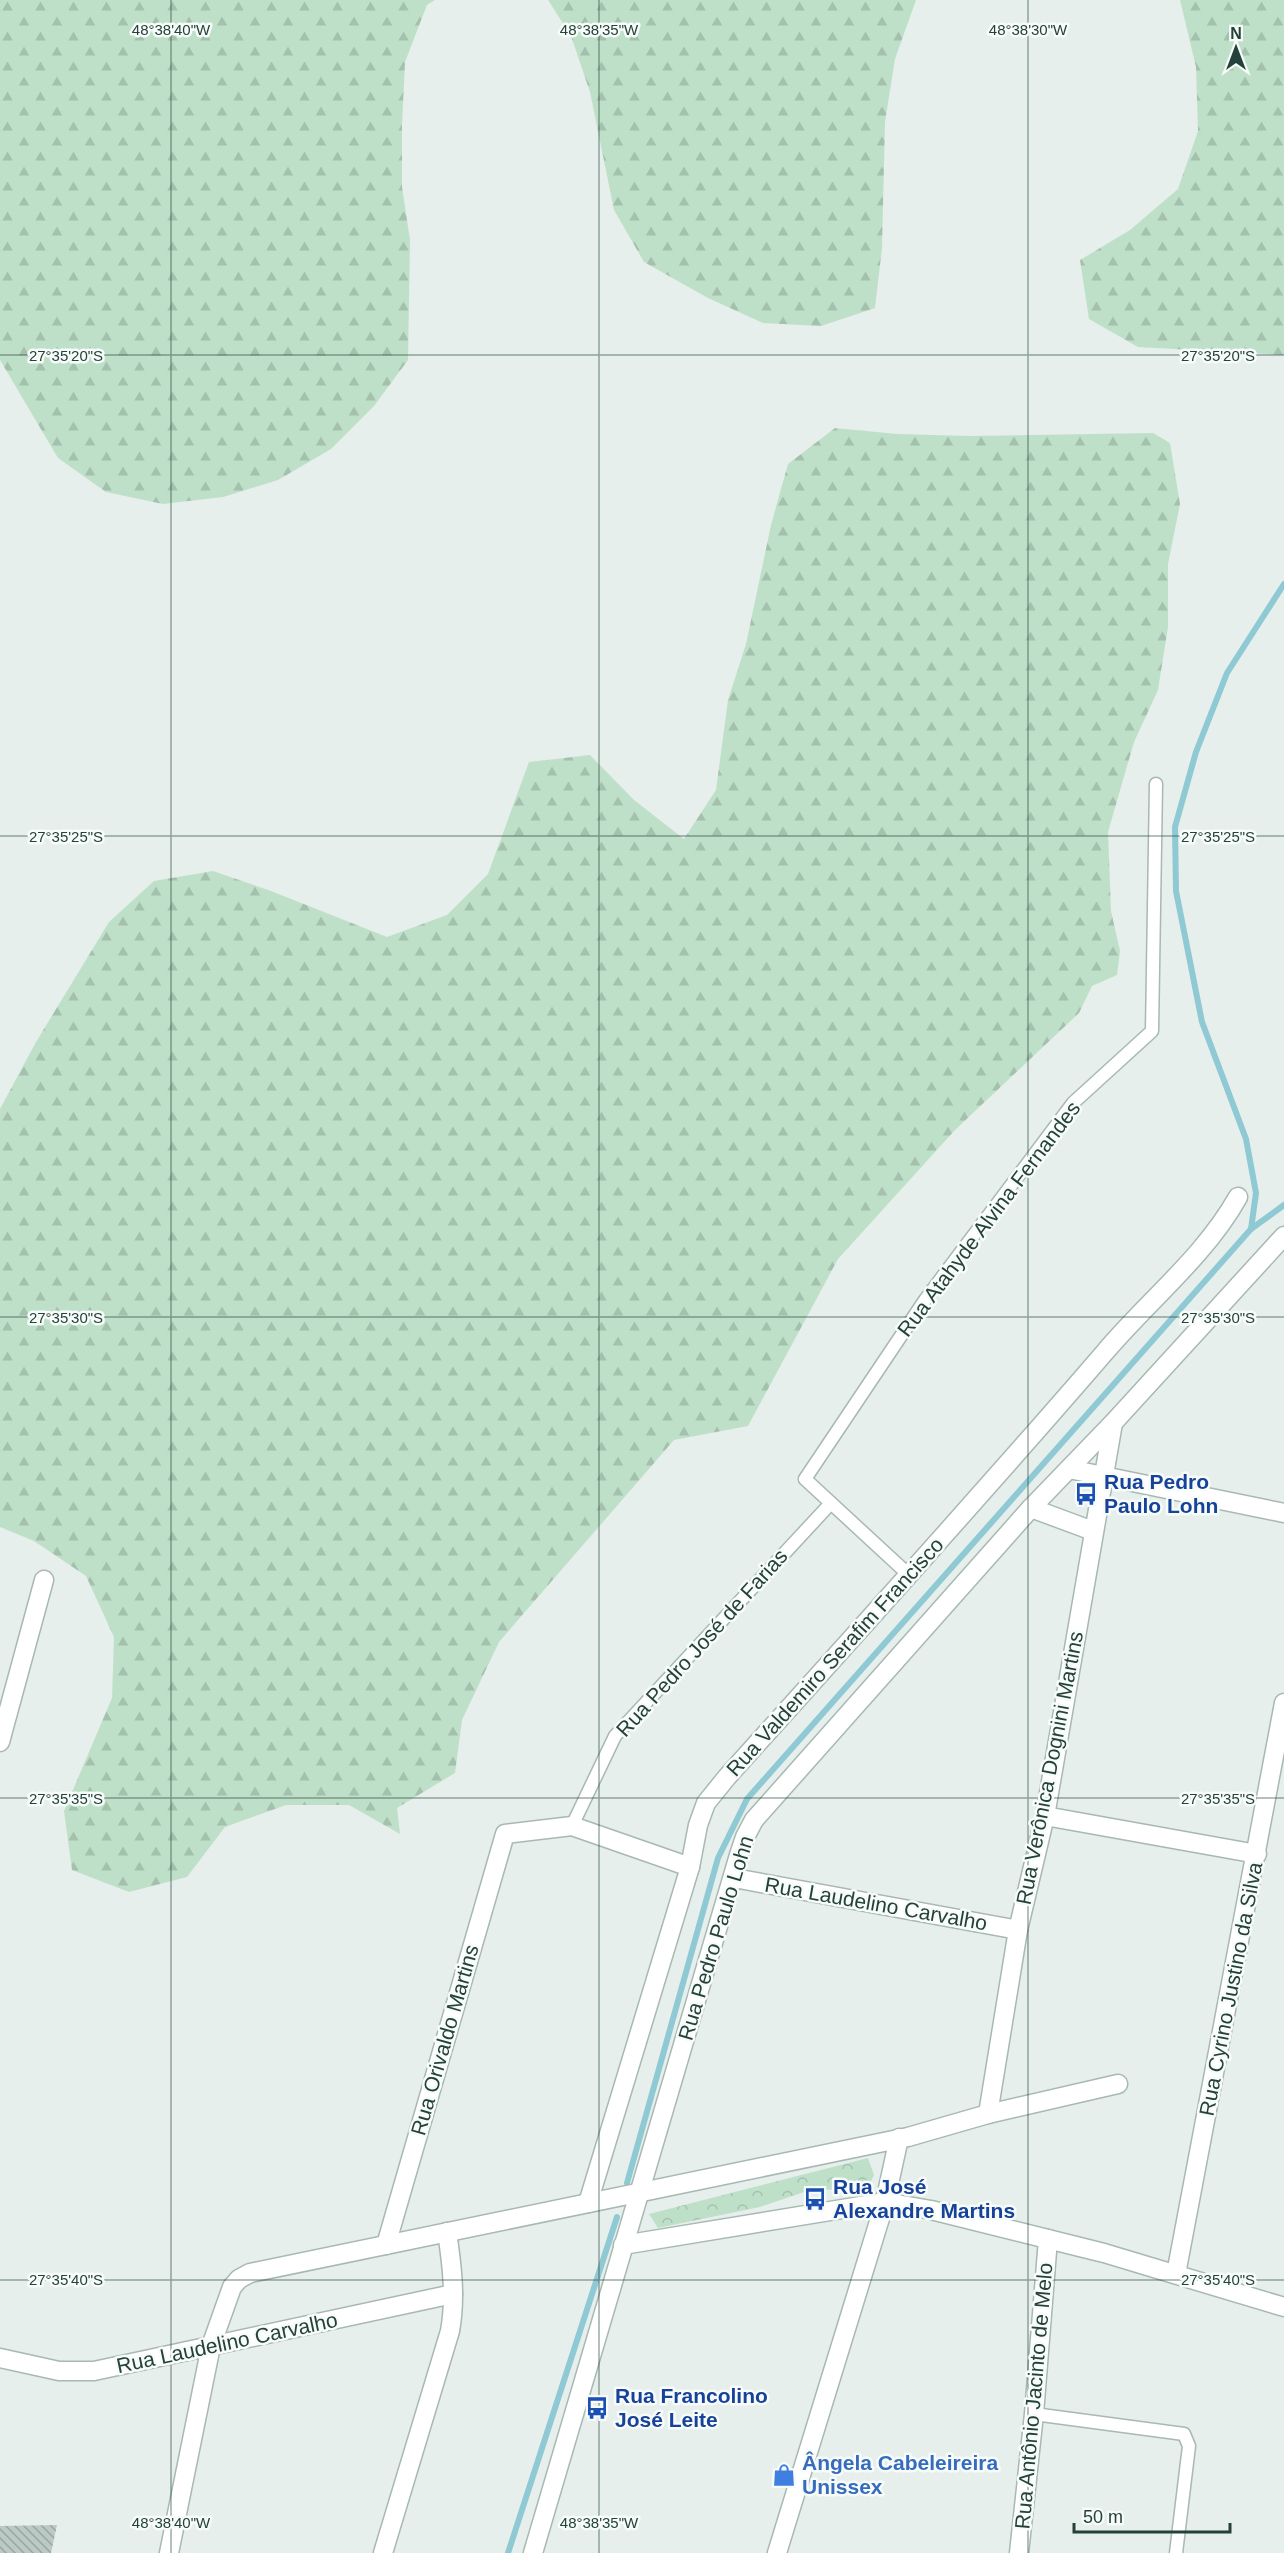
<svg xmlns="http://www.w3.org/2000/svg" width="1284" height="2553" viewBox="0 0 1284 2553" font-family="Helvetica,sans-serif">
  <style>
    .forest { fill: url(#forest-firs) }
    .park { fill: url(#park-crowns) }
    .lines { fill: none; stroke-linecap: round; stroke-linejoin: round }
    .stream { stroke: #8ec9d4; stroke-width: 6 }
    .building { fill: url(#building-back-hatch) }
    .lane-casing { stroke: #a8b8b2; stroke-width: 15 }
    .street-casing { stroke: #a8b8b2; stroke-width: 21 }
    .lane { stroke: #fff; stroke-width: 12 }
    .street { stroke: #fff; stroke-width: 18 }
    .ticks { fill: none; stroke: #24423a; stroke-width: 1.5; stroke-opacity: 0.45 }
    .labels { text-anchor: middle; stroke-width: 5; stroke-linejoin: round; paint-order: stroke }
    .street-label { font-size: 21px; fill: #24423a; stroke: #f7fbf9 }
    .transit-label { font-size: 21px; font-weight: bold; fill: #164399; stroke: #f7fbf9; text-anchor: start }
    .shop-label { font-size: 21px; font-weight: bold; fill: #366cbe; stroke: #f7fbf9; text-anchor: start }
    .ticks-label { font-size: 15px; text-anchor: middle; fill: #24423a; stroke: #f7fbf9; stroke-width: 5; stroke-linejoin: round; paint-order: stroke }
  </style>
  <defs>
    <pattern id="forest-firs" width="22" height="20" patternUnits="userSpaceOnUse" patternTransform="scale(1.5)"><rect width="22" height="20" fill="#bfe0c8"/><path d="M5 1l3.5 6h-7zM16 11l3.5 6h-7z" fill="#a4c1ad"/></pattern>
    <pattern id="park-crowns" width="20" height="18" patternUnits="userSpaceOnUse" patternTransform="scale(1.5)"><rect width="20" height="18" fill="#bfe0c8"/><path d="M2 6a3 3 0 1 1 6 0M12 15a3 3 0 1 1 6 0" fill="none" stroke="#a4c1ad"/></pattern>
    <pattern id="building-back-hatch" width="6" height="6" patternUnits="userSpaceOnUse" patternTransform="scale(1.5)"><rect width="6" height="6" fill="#bbcac4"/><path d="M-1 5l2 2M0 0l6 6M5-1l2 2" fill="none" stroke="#98a6a0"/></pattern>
  </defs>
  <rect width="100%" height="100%" fill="#e6efeb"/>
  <g class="forest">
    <path d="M0,0H435L427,5L405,62L402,125V187L410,240L408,360L374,406L331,449L278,480L223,497L163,504L106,492L58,458L0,360Z"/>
    <path d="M548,0H916L895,59L885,122L882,248L875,308L821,326L763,323L708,298L644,262L614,210L590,92L571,36Z"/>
    <path d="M1180,0H1284V355L1138,347L1089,319L1080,260L1130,230L1178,189L1198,131L1196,67Z"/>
    <path d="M835,428L897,434L970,436L1153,433L1170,443L1180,504L1168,564V627L1158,690L1134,742L1108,832L1111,911L1120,951L1117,975L1092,986L1079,1013L955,1130L838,1259L748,1426L674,1440L499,1642L462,1720L455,1773L397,1808L400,1834L349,1805H286L225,1827L187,1877L129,1892L72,1870L64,1811L112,1698L114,1637L86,1576L34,1541L0,1527V1109L36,1042L109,922L154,881L213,871L271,891L387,937L447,915L488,874L529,762L590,755L634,800L684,839L716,790L728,700L746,644L771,525L788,464Z"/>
  </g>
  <path class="park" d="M868,2158L874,2175L866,2191L813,2189L760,2207L658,2228L649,2214Z"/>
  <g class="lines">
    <g class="stream">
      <path d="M1251,1229L1256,1193L1246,1139L1202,1022L1176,891L1175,827L1196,752L1227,673L1284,584"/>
      <path d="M627,2183L718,1858L747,1799L1251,1229L1284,1205"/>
      <path d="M508,2553L617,2217"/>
    </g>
  </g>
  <path class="building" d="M57,2525L51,2553H0V2526Z"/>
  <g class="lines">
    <g class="lane-casing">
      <g id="lane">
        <path d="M909,1575L805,1479L925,1300L1073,1103L1152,1031L1156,784"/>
        <path d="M572,1826L615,1736L831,1503"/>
        <path d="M1034,2414L1184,2434L1189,2446L1176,2553"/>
      </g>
    </g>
    <g class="street-casing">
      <g id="street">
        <path d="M1069,1469L1284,1513"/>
        <path d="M1031,1508L1093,1531"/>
        <path d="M0,1742L44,1580"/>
        <path d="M1045,1816L1257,1854"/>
        <path d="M734,1878L1018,1930"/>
        <path d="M988,2114L1018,1930L1045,1816L1113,1423"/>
        <path d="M588,2203L690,1867L698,1825L706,1803L727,1777C854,1636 981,1496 1105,1352C1149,1300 1205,1256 1238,1197"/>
        <path d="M386,2245L505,1834L572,1826L690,1867"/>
        <path d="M623,2245L885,2202L931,2210L1104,2253L1284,2307"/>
        <path d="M1176,2274L1284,1703"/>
        <path d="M0,2358L59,2371H94L453,2294"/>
        <path d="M169,2553L211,2346L232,2287L239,2279L250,2273L908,2137L988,2114L1118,2084"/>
        <path d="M383,2553L450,2331C456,2298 452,2265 447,2232"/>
        <path d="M533,2553L739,1855L745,1837L754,1820L1031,1508L1113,1423L1284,1236"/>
        <path d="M777,2553L885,2202L899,2138"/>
        <path d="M1019,2553L1034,2414L1048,2239"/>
      </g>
    </g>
    <use href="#lane" class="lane"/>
    <use href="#street" class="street"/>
  </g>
  <path class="ticks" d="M171,0V2553M599,0V2553M1028,0V2553M0,355H1284M0,836H1284M0,1317H1284M0,1798H1284M0,2280H1284"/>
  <defs>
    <g id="bus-bare" transform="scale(1.8)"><path d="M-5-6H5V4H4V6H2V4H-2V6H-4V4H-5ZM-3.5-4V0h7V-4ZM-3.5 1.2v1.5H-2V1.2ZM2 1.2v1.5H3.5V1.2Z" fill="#1a4fb4" stroke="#f7fbf9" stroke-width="2.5" paint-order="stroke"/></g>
    <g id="shop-bare" transform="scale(1.8)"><path d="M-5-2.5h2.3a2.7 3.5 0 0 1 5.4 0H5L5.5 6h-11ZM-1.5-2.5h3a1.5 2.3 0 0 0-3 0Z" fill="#3f7fe0" stroke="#f7fbf9" stroke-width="2.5" paint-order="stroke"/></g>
  </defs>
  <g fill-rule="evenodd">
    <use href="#bus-bare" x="1086" y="1494"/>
    <use href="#bus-bare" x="815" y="2199"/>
    <use href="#bus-bare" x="597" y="2408"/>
    <use href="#shop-bare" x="784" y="2475"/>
  </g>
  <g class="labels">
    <g class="street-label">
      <text transform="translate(989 1219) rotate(-53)" y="7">Rua Atahyde Alvina Fernandes</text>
      <text transform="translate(702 1643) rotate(-48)" y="7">Rua Pedro José de Farias</text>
      <text transform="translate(835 1657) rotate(-48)" y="7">Rua Valdemiro Serafim Francisco</text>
      <text transform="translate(1050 1768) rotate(-79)" y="7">Rua Verônica Dognini Martins</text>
      <text transform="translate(876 1904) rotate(10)" y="7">Rua Laudelino Carvalho</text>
      <text transform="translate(716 1938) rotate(-73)" y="7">Rua Pedro Paulo Lohn</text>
      <text transform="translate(1231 1989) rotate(-79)" y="7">Rua Cyrino Justino da Silva</text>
      <text transform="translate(445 2040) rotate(-74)" y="7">Rua Orivaldo Martins</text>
      <text transform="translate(227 2343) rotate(-12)" y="7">Rua Laudelino Carvalho</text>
      <text transform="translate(1034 2396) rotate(-85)" y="7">Rua Antônio Jacinto de Melo</text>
    </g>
    <g class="transit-label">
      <text x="1104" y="1489">Rua Pedro<tspan x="1104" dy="24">Paulo Lohn</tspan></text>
      <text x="833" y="2194">Rua José<tspan x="833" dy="24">Alexandre Martins</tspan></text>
      <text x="615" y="2403">Rua Francolino<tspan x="615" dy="24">José Leite</tspan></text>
    </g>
    <g class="shop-label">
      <text x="802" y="2470">Ângela Cabeleireira<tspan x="802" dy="24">Unissex</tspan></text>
    </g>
  </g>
  <g class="ticks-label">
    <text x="171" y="35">48°38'40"W</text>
    <text x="599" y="35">48°38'35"W</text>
    <text x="1028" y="35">48°38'30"W</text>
    <text x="66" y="361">27°35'20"S</text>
    <text x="1218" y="361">27°35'20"S</text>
    <text x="66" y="842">27°35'25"S</text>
    <text x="1218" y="842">27°35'25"S</text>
    <text x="66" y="1323">27°35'30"S</text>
    <text x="1218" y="1323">27°35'30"S</text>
    <text x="66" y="1804">27°35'35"S</text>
    <text x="1218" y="1804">27°35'35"S</text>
    <text x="66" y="2285">27°35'40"S</text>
    <text x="1218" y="2285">27°35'40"S</text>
    <text x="171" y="2528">48°38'40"W</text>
    <text x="599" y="2528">48°38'35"W</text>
  </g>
  <g transform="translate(1236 48)" stroke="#f7fbf9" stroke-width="4.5" paint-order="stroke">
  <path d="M0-4.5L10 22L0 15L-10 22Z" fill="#24423a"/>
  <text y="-9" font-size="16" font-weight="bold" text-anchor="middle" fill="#24423a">N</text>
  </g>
  <path d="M1074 2523v9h156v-9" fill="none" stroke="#24423a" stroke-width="3"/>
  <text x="1083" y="2523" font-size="18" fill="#24423a" stroke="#f7fbf9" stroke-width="4.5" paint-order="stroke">50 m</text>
</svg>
